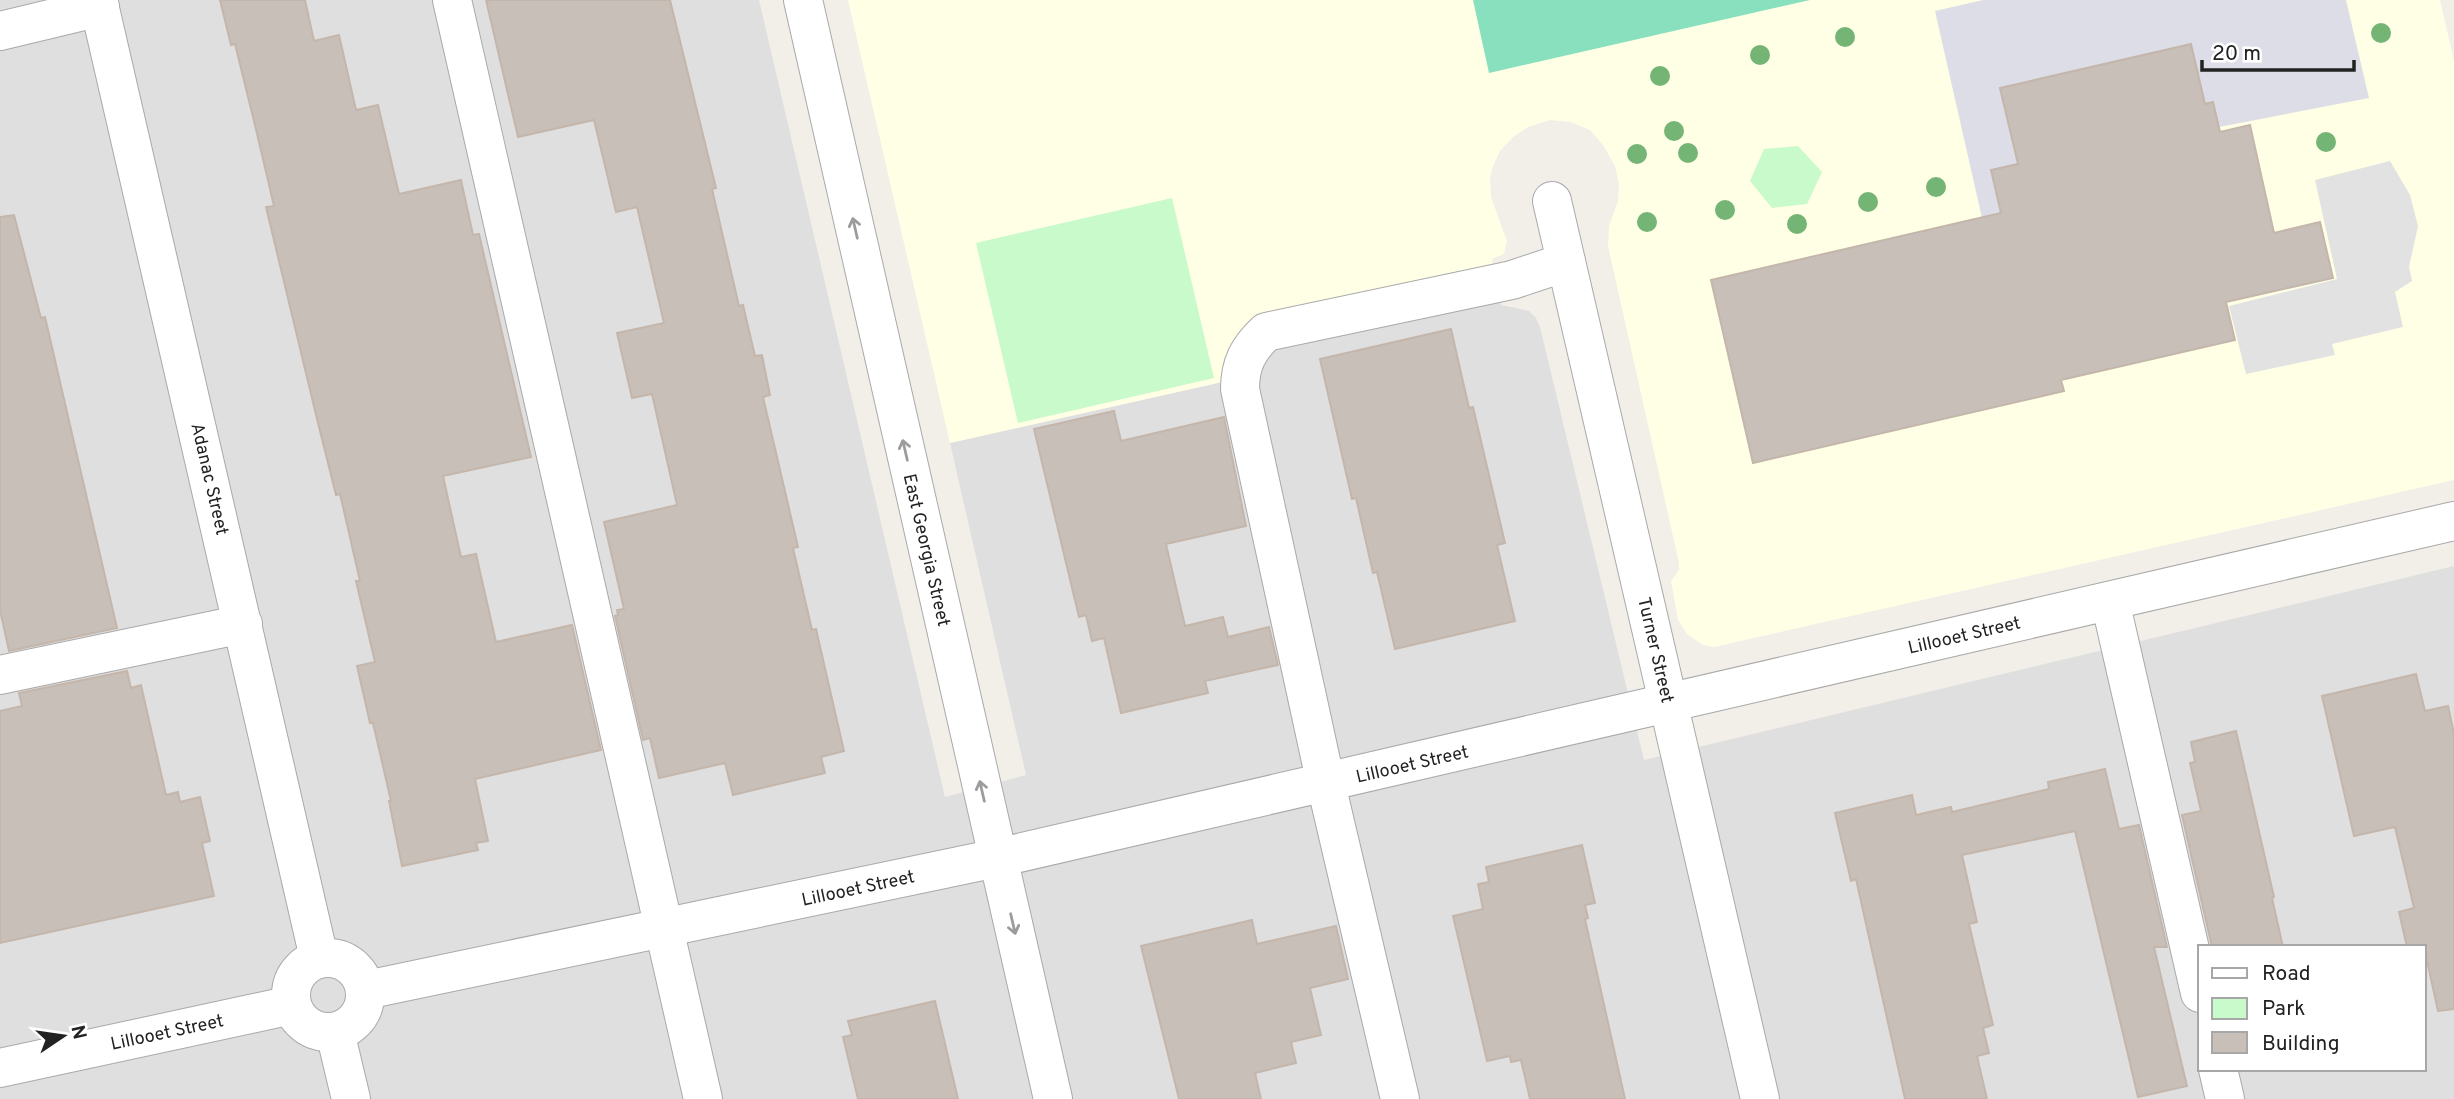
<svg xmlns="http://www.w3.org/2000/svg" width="2454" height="1099" viewBox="0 0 2454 1099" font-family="Overpass,sans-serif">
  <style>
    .residential { fill: #e0dfdf; fill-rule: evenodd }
    .education { fill: #ffffe5 }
    .park { fill: #c8facc }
    .pitch { fill: #88e0be }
    .parking { fill: #e2e2e2 }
    .plaza { fill: #dddde8 }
    .building { fill: #c7bfb8; stroke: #c4b6ab; stroke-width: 2 }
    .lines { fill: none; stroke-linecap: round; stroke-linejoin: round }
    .minor-casing { stroke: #a9a9a9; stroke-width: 40 }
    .minor { stroke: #fff; stroke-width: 38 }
    .tree { fill: #74b475 }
    .oneway { stroke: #9c9c9c }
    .labels { text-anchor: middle; stroke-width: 7; stroke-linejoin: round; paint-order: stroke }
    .street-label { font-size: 18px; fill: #222; stroke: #fff }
  </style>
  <rect width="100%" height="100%" fill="#f2efe9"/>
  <path class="residential" d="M0,0H759L945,797L1026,775L950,443L1240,378L1251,346L1495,283L1501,305L1529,311L1536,318L1540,327L1644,760L2454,566V1099H0ZM2200,947H2424V1069H2200Z"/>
  <path class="education" d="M848,0H2440L2454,61V480L1714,647L1703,645L1687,634L1678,620L1671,581L1679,570V563L1608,246L1609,226L1618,201L1619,184L1615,166L1603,145L1590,130L1571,122L1550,120L1528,127L1513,137L1500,151L1493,166L1490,178L1491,197L1507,241L1504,254L1492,259L1495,283L1286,326L1240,378L950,443Z"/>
  <g class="park">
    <path d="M1798,146L1822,172L1807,204L1772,208L1750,181L1764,149Z"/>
    <path d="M1172,198L1214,378L1018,423L976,243Z"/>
  </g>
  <path class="pitch" d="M1473,0H1810L1489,73Z"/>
  <path class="parking" d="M2390,161L2410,195L2418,226L2409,267L2412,281L2395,292L2403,327L2332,344L2335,355L2246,374L2229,306L2337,279L2315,180Z"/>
  <path class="plaza" d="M1983,0H2346L2369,98L2219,127L2213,102L2205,104L2191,44L2000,88L2018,164L2001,213L1982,218L1935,11Z"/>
  <g class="building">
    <path d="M220,0H305L314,41L339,35L356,110L378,105L399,194L461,180L473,235L479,234L531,457L443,476L461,557L476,554L496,642L572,625L601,750L475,779L488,841L476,843L478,850L402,866L389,801H391L373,723H370L357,666L375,662L356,581H360L340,494L336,495L318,423L266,207L274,206L255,125L235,44L231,45Z"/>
    <path d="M486,0H670L716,188L712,189L739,306L743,305L755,356L762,355L770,395L763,397L798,547L793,548L812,630L816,629L844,751L821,757L825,773L733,795L725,763L659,778L650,738L643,740L615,616L618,615L617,610L624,609L604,522L677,505L652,394L632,398L617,333L664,323L637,207L616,212L594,120L518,137Z"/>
    <path d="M2191,44L2205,104L2213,102L2220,132L2250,125L2274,233L2320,222L2333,278L2226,302L2235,340L2061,380L2064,391L1753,463L1711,280L2001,213L1991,170L2018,164L2000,88Z"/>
    <path d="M14,215L41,318L45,317L117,628L9,651L0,610V217Z"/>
    <path d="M1451,329L1469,408L1473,407L1505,543L1497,545L1515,621L1395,649L1377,572L1373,573L1356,498L1352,499L1320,359Z"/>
    <path d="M1114,411L1121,441L1224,417L1246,526L1166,544L1185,626L1223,617L1228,637L1269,627L1278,665L1205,681L1208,693L1121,713L1104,638L1092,641L1086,615L1079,617L1034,429Z"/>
    <path d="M127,671L131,688L141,685L166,795L178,792L180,802L200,797L210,841L202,843L214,896L0,943V711L22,706L19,693Z"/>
    <path d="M2416,674L2425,711L2448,706L2454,734V1009L2438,1011L2424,947H2407L2399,912L2414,908L2395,827L2354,836L2322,696Z"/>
    <path d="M2236,731L2274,897L2272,898L2283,947H2212L2182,815L2201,811L2190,763L2195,762L2191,742Z"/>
    <path d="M2105,769L2119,829L2139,825L2167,947H2154L2187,1086L2138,1097L2075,831L1962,855L1977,922L1969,924L1993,1025L1983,1028L1989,1053L1977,1056L1987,1099H1905L1856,879L1851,881L1835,813L1912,795L1916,815L1951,807L1952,812L2049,789L2048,782Z"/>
    <path d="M1582,845L1595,903L1585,905L1588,918L1585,919L1625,1099H1530L1521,1060L1511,1062L1510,1056L1487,1061L1453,916L1483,909L1478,884L1489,882L1486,867Z"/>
    <path d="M1252,920L1257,944L1336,926L1348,979L1310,988L1321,1035L1291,1042L1296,1063L1255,1073L1261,1099H1179L1141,946Z"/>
    <path d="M935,1001L958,1099H858L843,1037L852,1035L848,1021Z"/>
  </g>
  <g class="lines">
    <g class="minor-casing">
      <g id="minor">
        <path d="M98,0L319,958"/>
        <path d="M452,0L703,1099"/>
        <path d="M803,0L1053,1099"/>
        <path d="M0,31L100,7"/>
        <path d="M1552,201L1760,1099"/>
        <path d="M2110,601L2200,993"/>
        <path d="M0,675L243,624"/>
        <circle cx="328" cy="995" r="37"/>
        <path d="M366,990L997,858L2454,521"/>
        <path d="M335,1032L351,1099"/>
        <path d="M0,1068L292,1005"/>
        <path d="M2218,1069L2225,1099"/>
        <path d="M1400,1099L1326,784L1240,389C1240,364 1248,349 1266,332L1512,280L1566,262"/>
      </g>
    </g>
    <use href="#minor" class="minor"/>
  </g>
  <g class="tree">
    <circle cx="2381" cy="33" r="10"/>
    <circle cx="1845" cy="37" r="10"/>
    <circle cx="1760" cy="55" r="10"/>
    <circle cx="1660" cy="76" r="10"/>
    <circle cx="1674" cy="131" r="10"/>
    <circle cx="2326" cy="142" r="10"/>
    <circle cx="1688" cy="153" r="10"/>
    <circle cx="1637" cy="154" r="10"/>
    <circle cx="1936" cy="187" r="10"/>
    <circle cx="1868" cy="202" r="10"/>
    <circle cx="1725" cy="210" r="10"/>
    <circle cx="1647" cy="222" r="10"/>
    <circle cx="1797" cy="224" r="10"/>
  </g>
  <defs><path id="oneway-shaft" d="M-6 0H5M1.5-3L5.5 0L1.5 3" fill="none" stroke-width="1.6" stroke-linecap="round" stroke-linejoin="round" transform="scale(1.75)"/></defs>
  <g class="oneway">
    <use href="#oneway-shaft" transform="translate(855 228) rotate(-103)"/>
    <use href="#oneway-shaft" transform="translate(905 450) rotate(-103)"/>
    <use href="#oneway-shaft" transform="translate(982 791) rotate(-103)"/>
    <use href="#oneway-shaft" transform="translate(1013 924) rotate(77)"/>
  </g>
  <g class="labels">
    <g class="street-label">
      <text transform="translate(210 479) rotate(77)" y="6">Adanac Street</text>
      <text transform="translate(927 550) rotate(77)" y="6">East Georgia Street</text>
      <text transform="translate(1964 635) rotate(-13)" y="6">Lillooet Street</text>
      <text transform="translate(1656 650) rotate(77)" y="6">Turner Street</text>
      <text transform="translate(1412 764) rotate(-13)" y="6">Lillooet Street</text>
      <text transform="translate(858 888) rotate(-12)" y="6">Lillooet Street</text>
      <text transform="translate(167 1032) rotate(-12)" y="6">Lillooet Street</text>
    </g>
  </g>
  <rect x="2198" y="945" width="228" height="126" fill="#ffffff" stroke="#a7a7a7" stroke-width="2"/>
  <rect x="2212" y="968" width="35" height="10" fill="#ffffff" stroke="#a7a7a7" stroke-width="2"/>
  <text x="2262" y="980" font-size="21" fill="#222222">Road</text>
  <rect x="2212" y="998" width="35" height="21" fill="#c8facc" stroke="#a7a7a7" stroke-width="2"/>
  <text x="2262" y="1015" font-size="21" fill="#222222">Park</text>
  <rect x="2212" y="1032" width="35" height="21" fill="#c7bfb8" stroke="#a7a7a7" stroke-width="2"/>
  <text x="2262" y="1050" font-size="21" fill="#222222">Building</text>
  <g transform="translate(63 1036) rotate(77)" stroke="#ffffff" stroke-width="5" paint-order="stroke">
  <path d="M0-5L12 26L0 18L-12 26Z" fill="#222222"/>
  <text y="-10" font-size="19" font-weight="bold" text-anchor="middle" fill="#222222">N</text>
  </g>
  <path d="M2202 60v10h152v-10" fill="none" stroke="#222222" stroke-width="3.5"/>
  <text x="2212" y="60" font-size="21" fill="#222222" stroke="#ffffff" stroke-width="5" paint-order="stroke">20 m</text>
</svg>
